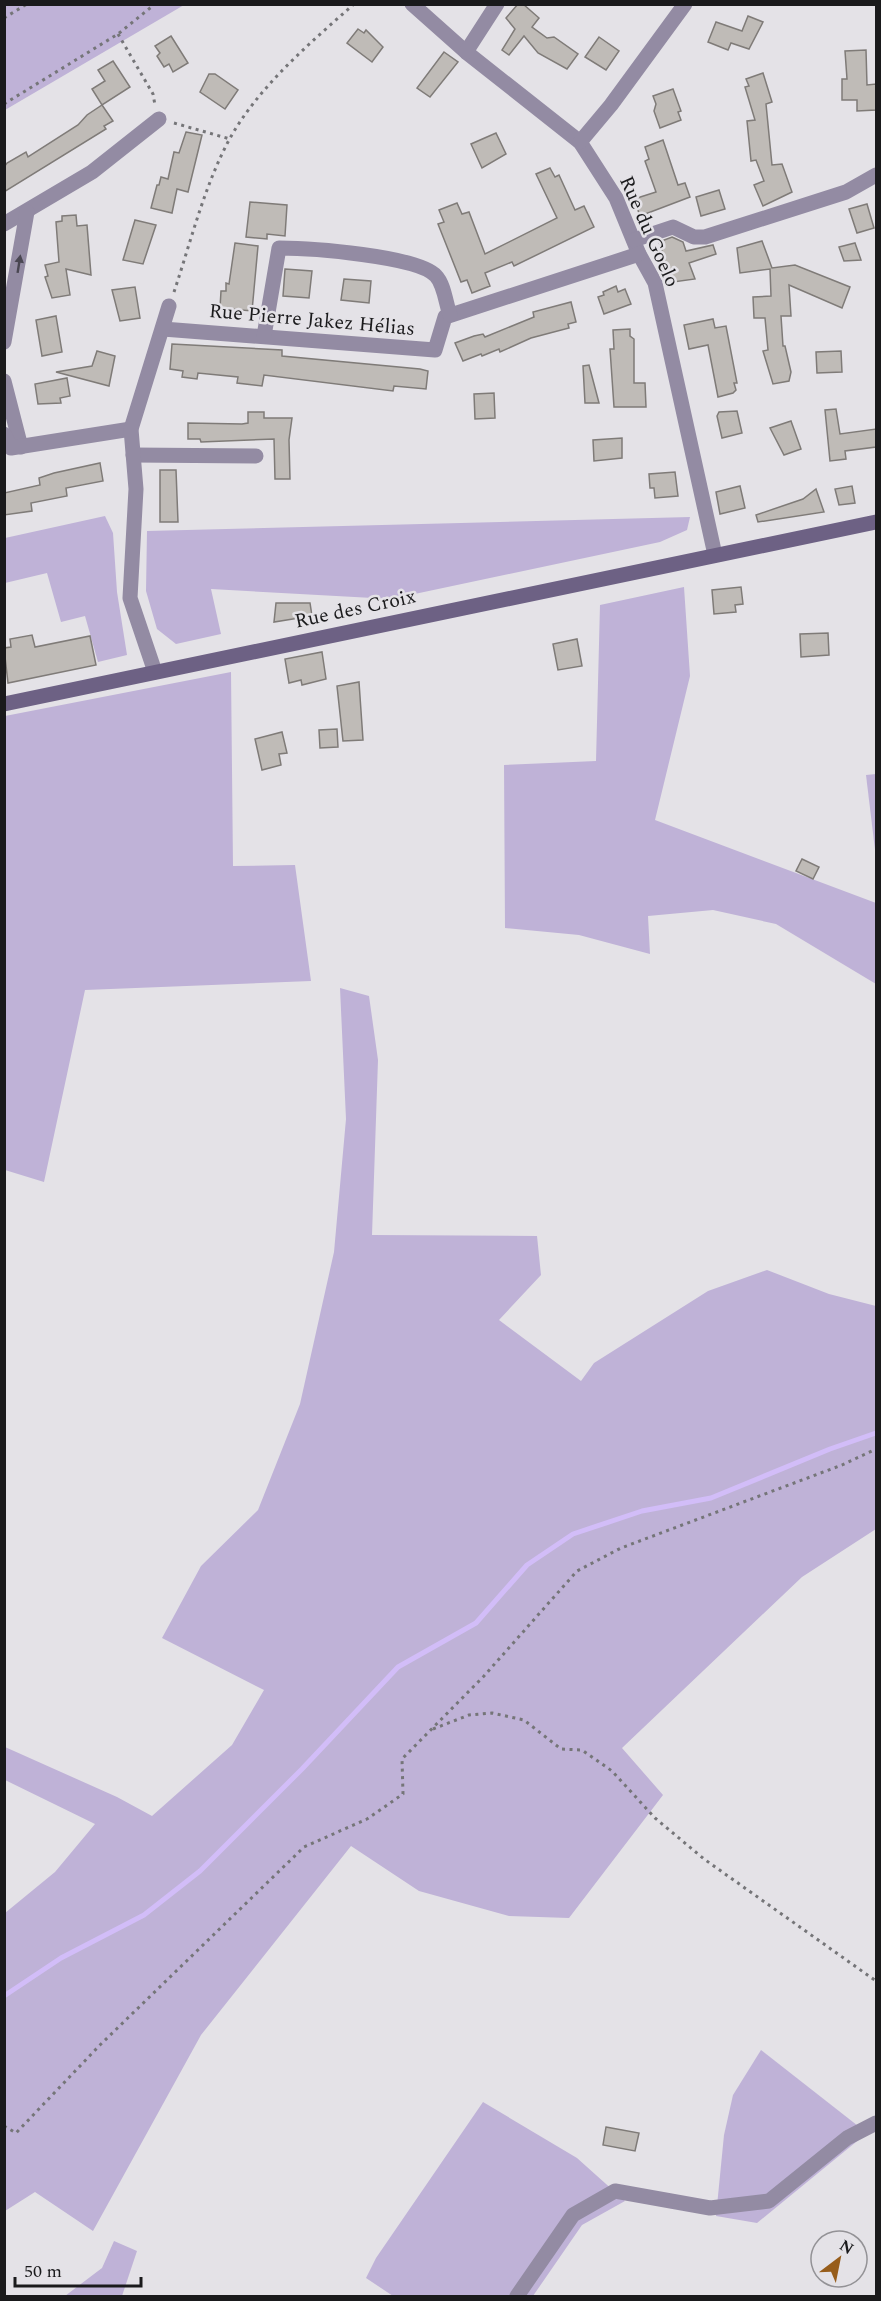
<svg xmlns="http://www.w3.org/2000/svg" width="881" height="2301" viewBox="0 0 881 2301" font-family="Spectral,serif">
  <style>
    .green { fill: #bfb2d7 }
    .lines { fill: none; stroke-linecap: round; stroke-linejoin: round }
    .stream { stroke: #d2bdf8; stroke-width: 5 }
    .building { fill: #bfbbb7; stroke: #7f7b78; stroke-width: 1.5 }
    .path { stroke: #757578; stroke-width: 3; stroke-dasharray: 3 4.5; stroke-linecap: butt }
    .street { stroke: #938ba3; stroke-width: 15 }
    .secondary { stroke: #6d6184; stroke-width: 15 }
    .oneway { fill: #4a4752 }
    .labels { text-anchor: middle; stroke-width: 5; stroke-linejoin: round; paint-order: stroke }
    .street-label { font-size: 20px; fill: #1a1a1c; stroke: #e4e2e7 }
  </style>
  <rect width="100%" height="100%" fill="#e4e2e7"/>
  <g class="green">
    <path d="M5,4H184V5L5,110Z"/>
    <path d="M105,516L113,533L117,592L127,655L98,662L85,616L61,622L47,573L5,583V538Z"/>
    <path d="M690,517L687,530L660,542L391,599L211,589L221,634L176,644L157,629L146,591L147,531Z"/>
    <path d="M684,587L690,676L655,820L876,903V984L776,924L713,910L648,916L650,954L579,935L505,928L504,765L596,761L600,605Z"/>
    <path d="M231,672L233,866L295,865L311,981L85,990L44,1182L5,1170V716Z"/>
    <path d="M876,774V858L866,775Z"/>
    <path d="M340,988L369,996L378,1060L372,1235L537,1236L541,1275L499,1320L581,1381L594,1363L708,1291L767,1270L829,1294L876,1306V1529L802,1577L622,1748L663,1795L569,1918L509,1916L419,1891L351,1846L201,2035L93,2231L35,2192L5,2211V1913L55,1872L95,1824L5,1780V1747L117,1797L152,1816L232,1745L264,1690L162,1638L201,1566L258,1510L300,1404L334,1252L346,1119Z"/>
    <path d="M761,2050L867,2133L757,2223L716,2216L724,2135L733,2095Z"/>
    <path d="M483,2102L577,2158L625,2201L582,2225L533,2296H393L366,2278L376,2258Z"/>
    <path d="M114,2241L137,2251L122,2296H65L102,2268Z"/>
  </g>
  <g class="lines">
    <path class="stream" d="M4,1996L61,1958L144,1915L200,1871L302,1769L398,1667L476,1623L527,1565L573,1534L642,1511L711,1498L830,1449L876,1433"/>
  </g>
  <g class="building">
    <path d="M518,4H523L539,18L532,27L547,38L554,37L578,54L567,69L538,53L524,36L509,55L502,50L515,29L506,18Z"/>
    <path d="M748,16L763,22L749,49L731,43L728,50L708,42L716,22L742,31Z"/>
    <path d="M358,29L364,33L366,30L383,47L372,62L347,43Z"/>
    <path d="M171,36L188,63L173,72L169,64L164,67L157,56L160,53L155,46Z"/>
    <path d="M599,37L619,51L606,70L585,57Z"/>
    <path d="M866,50L867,85L876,84V110L857,111V100H842V79H847L845,51Z"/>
    <path d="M444,52L458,62L430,97L417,88Z"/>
    <path d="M113,61L130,87L102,105L92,89L105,81L98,70Z"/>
    <path d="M763,73L772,102L766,104L772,165L782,164L792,192L763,206L754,185L764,181L756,160L751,161L747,121L755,120L745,87L749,86L746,79Z"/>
    <path d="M209,74H215L238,90L225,109L200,92Z"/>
    <path d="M673,89L681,111L678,112L681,120L660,128L654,111L656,104L653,96Z"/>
    <path d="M102,105L113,121L104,126L106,129L4,192V167L7,163L26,152L28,157L78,125L87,115Z"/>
    <path d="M186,132L202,135L188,192L177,189L172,213L151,208L157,185H159L161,177L168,179L174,152L179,153Z"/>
    <path d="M496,133L506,154L482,168L471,144Z"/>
    <path d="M663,140L678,185L685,183L690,197L640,216L634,199L656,192L645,161L649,159L645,147Z"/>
    <path d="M550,168L555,177L559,175L575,210L584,206L594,227L514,266L512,262L485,273L490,286L472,293L467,280L461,282L438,224L444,222L439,210L457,203L462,214L469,212L485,254L557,218L536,174Z"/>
    <path d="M719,190L725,209L701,216L696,197Z"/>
    <path d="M250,202L287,205L285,236L267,234V239L246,237Z"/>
    <path d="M867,204L874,228L857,233L849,209Z"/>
    <path d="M76,215L77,226L87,225L91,275L66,269L70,295L52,298L45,277L48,276L45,265L59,262L56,222L62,221V216Z"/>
    <path d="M135,220L156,225L143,264L123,260Z"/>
    <path d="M672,237L683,242L686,251L713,245L716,254L689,263L695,279L673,282L670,277L659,242Z"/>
    <path d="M762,241L772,268L795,265L850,287L842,308L789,285L791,316H781L783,346H785L791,372L789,381L773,384L763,351L768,350L765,318H754L753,297L771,296L770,269L740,273L737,248Z"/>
    <path d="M235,243L258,246L252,311L220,308L221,291H226V283L229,284Z"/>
    <path d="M855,243L861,260L844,261L839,247Z"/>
    <path d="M285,269L312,271L309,298L283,296Z"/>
    <path d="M344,279L371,281L369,303L341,300Z"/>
    <path d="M616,286L618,292L625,289L631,304L604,314L598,297L604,295L603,292Z"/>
    <path d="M135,287L140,318L120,321L112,290Z"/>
    <path d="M571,302L576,322L568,324L569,328L531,338L500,352L499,349L482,356L481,354L463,361L455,343L474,336L483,334L485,337L534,317L533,312Z"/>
    <path d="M56,316L62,352L42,356L36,320Z"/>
    <path d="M713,319L715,328L726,326L737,383H734L736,390L733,393L718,397L708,345L689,349L684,325Z"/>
    <path d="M630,329V336L634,339V383H645L646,407H614L610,349H614L613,330Z"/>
    <path d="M172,344L282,350V356L420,369L428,371L426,389L394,386L393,391L264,375L262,386L237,383L238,377L198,373L197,379L182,377L183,371L170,369Z"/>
    <path d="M97,351L115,356L109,386L56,372L92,366Z"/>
    <path d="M841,351L842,372L817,373L816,352Z"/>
    <path d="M589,365L599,403H585L583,366Z"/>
    <path d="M67,378L70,396L60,398L61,403L38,404L35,384Z"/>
    <path d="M494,393L495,418L475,419L474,394Z"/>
    <path d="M836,409L840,434L876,429V447L845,451L846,459L830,461L825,410Z"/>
    <path d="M737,411L742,433L722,438L717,416L719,412Z"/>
    <path d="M248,412H264V418H292L289,440L290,479H275L274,439L201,442L200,439H188V423L242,424L248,423Z"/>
    <path d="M791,421L801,449L784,455L770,428Z"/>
    <path d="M622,438V458L594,461L593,440Z"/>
    <path d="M100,463L103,481L66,488L67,496L31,503L32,511L4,515V493L40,485L39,478L54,473Z"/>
    <path d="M160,470H176L178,522H160Z"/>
    <path d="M675,472L678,496L655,498L654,488H650L649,474Z"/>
    <path d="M740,486L745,508L720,514L716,492Z"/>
    <path d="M852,486L855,503L839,505L835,489Z"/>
    <path d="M816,489L824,512L758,522L756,515L803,499Z"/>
    <path d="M741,587L743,604L735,605L736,612L714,614L712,590Z"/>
    <path d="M276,603H310L312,616L274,622Z"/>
    <path d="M828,633L829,655L801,657L800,634Z"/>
    <path d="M32,635L35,647L90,636L96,665L8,683L4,648L11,647L10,639Z"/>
    <path d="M577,639L582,666L558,670L553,644Z"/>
    <path d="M322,652L326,679L302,685L301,680L289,683L285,659Z"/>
    <path d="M359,682L363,740L343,741L337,686Z"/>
    <path d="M337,729L338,747L320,748L319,730Z"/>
    <path d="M282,732L287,753L279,754L281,765L262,770L255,739Z"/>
    <path d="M802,859L819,867L813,879L796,871Z"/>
    <path d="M606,2127L639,2133L635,2151L603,2145Z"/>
  </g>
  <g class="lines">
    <g class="path">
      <path d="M4,18L27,4"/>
      <path d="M118,34L153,94L155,105"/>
      <path d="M4,104L118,34L155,4"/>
      <path d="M174,123L230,139"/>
      <path d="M174,292C191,241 204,187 229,140C258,87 309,44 354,4"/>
      <path d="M433,1729L469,1715L492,1713L524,1720L561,1749L582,1750L612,1771L655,1818L704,1859L876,1981"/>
      <path d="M4,2126L16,2133L100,2045L304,1847L367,1819L403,1794L402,1759L484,1676L577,1571L621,1548L842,1465L876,1449"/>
    </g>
    <g class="street">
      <path d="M412,4L466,52L580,142L616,198L639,254L655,283L715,555"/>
      <path d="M466,52L497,4"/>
      <path d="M580,142L611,105L685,4"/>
      <path d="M4,224L92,172L159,119"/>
      <path d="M634,240L673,227L694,237H705L846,192L876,175"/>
      <path d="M163,329L435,350L445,317L639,254"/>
      <path d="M264,336L279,248C309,248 419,256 436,276C444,284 446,304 450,315"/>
      <path d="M4,342L27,212"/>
      <path d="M4,381L21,447"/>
      <path d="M4,434L11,448L131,429"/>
      <path d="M133,455L256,456"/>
      <path d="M155,672L130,598L136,489L131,429L169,306"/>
      <path d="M517,2296L573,2215L615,2191L710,2208L769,2201L847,2138L876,2123"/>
    </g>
    <path class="secondary" d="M4,704L876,522"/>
  </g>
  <defs><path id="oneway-solid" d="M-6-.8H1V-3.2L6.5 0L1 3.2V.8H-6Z" transform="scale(1.5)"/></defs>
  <use class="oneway" href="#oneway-solid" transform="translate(19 264) rotate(-81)"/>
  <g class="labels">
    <g class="street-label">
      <text transform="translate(650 231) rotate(66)" y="7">Rue du Goelo</text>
      <text transform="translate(312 319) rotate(5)" y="7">Rue Pierre Jakez Hélias</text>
      <text transform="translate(355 608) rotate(-12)" y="7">Rue des Croix</text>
    </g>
  </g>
  <rect width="881" height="2301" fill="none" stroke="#1a1a1c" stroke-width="12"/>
  <g transform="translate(839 2259) rotate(32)"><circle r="28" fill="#e4e2e7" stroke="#939296" stroke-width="1.5"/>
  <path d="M0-4.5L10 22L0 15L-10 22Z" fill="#975d1b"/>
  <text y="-9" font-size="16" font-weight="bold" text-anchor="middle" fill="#1a1a1c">N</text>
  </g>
  <path d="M15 2277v9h126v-9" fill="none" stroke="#1a1a1c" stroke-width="3"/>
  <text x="24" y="2277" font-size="18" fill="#1a1a1c" stroke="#e4e2e7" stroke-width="4.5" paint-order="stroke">50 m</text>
</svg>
